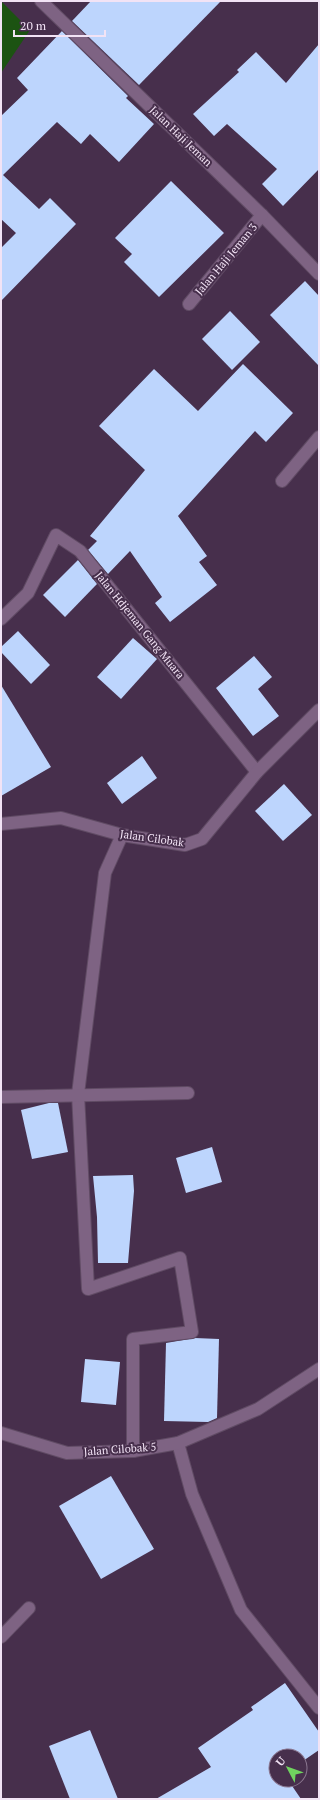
<svg xmlns="http://www.w3.org/2000/svg" width="320" height="1800" viewBox="0 0 320 1800" font-family="'PT Serif',serif">
  <style>
    .green { fill: #1c5312 }
    .building { fill: #bdd5fd }
    .lines { fill: none; stroke-linecap: round; stroke-linejoin: round }
    .street-casing { stroke: #604b64; stroke-width: 14 }
    .secondary-casing { stroke: #604b64; stroke-width: 14 }
    .street { stroke: #7e6383; stroke-width: 12 }
    .secondary { stroke: #7e6383; stroke-width: 12 }
    .labels { text-anchor: middle; stroke-width: 4; stroke-linejoin: round; paint-order: stroke }
    .street-label { font-size: 11px; fill: #f2e3f5; stroke: #472f4c }
  </style>
  <rect width="100%" height="100%" fill="#472f4c"/>
  <path class="green" d="M1,1L30,30L1,73Z"/>
  <g class="building">
    <path d="M91,1H221L139,85L72,21Z"/>
    <path d="M62,31L128,96L126,98L154,124L119,162L90,134L81,144L57,122L3,175L39,209L50,198L76,224L1,301V248L16,233L1,219V116L28,90L17,78Z"/>
    <path d="M319,44V169L283,206L262,184L277,169L227,124L214,136L193,114L239,72L237,70L256,52L286,83Z"/>
    <path d="M171,181L224,233L159,297L124,262L132,254L115,238Z"/>
    <path d="M305,281L319,296V366L270,315Z"/>
    <path d="M230,311L260,342L232,370L202,339Z"/>
    <path d="M243,364L293,413L266,442L255,431L178,516L207,556L199,562L217,585L170,622L155,603L162,597L130,551L108,574L88,550L97,541L90,536L145,470L99,426L154,369L198,411Z"/>
    <path d="M78,560L97,584L65,617L43,595Z"/>
    <path d="M18,631L50,665L31,684L1,652V647Z"/>
    <path d="M133,638L157,659L121,699L97,677Z"/>
    <path d="M254,656L272,677L258,689L279,716L253,736L216,688Z"/>
    <path d="M1,685L51,767L1,796Z"/>
    <path d="M142,756L157,778L122,804L107,783Z"/>
    <path d="M284,784L312,815L283,841L255,811Z"/>
    <path d="M49,1103H58L68,1152L32,1159L21,1110Z"/>
    <path d="M212,1147L222,1182L186,1193L176,1158Z"/>
    <path d="M133,1175L134,1191L128,1263H98L97,1217L93,1176Z"/>
    <path d="M195,1338L219,1339L217,1418L208,1422L164,1421L166,1343Z"/>
    <path d="M85,1359L120,1362L116,1405L81,1402Z"/>
    <path d="M111,1476L154,1549L101,1579L59,1506Z"/>
    <path d="M285,1683L319,1732V1750L300,1763V1756H276V1780H288L301,1799H156L211,1767L198,1748L253,1710L251,1707Z"/>
    <path d="M90,1730L118,1799H70L49,1746Z"/>
  </g>
  <g class="lines">
    <g class="street-casing">
      <g id="street">
        <path d="M41,1L262,215L319,274"/>
        <path d="M189,304L262,215"/>
        <path d="M282,481L319,437"/>
        <path d="M1,619L28,593L56,535L80,551L257,772"/>
        <path d="M1,824L61,818L122,835L185,845L202,839L257,772L319,710"/>
        <path d="M122,835L105,873L78,1094L88,1289L180,1258L192,1332L133,1339V1451"/>
        <path d="M1,1097L188,1093"/>
        <path d="M178,1443L192,1494L241,1610L319,1708"/>
        <path d="M1,1637L29,1608"/>
      </g>
    </g>
    <g class="secondary-casing">
      <path id="secondary" d="M1,1433L67,1453L133,1451L178,1443L258,1409L319,1369"/>
    </g>
    <use href="#street" class="street"/>
    <use href="#secondary" class="secondary"/>
  </g>
  <g class="labels">
    <g class="street-label">
      <text transform="translate(181 136) rotate(44)" y="4">Jalan Haji Jeman</text>
      <text transform="translate(226 259) rotate(-50)" y="4">Jalan Haji Jeman 3</text>
      <text transform="translate(140 625) rotate(51)" y="4">Jalan Hdjeman Gang Muara</text>
      <text transform="translate(152 838) rotate(8)" y="4">Jalan Cilobak</text>
      <text transform="translate(120 1449) rotate(-4)" y="4">Jalan Cilobak 5</text>
    </g>
  </g>
  <rect width="320" height="1800" fill="none" stroke="#f2e3f5" stroke-width="4"/>
  <g transform="translate(288 1768) rotate(311)"><circle r="19" fill="#472f4c" stroke="#8b7790"/>
  <path d="M0-3L7 15L0 10L-7 15Z" fill="#70d35f"/>
  <text y="-6" font-size="11" font-weight="bold" text-anchor="middle" fill="#f2e3f5">U</text>
  </g>
  <path d="M14 30v6h91v-6" fill="none" stroke="#f2e3f5" stroke-width="2"/>
  <text x="20" y="30" font-size="12" fill="#f2e3f5" stroke="#472f4c" stroke-width="3" paint-order="stroke">20 m</text>
</svg>
